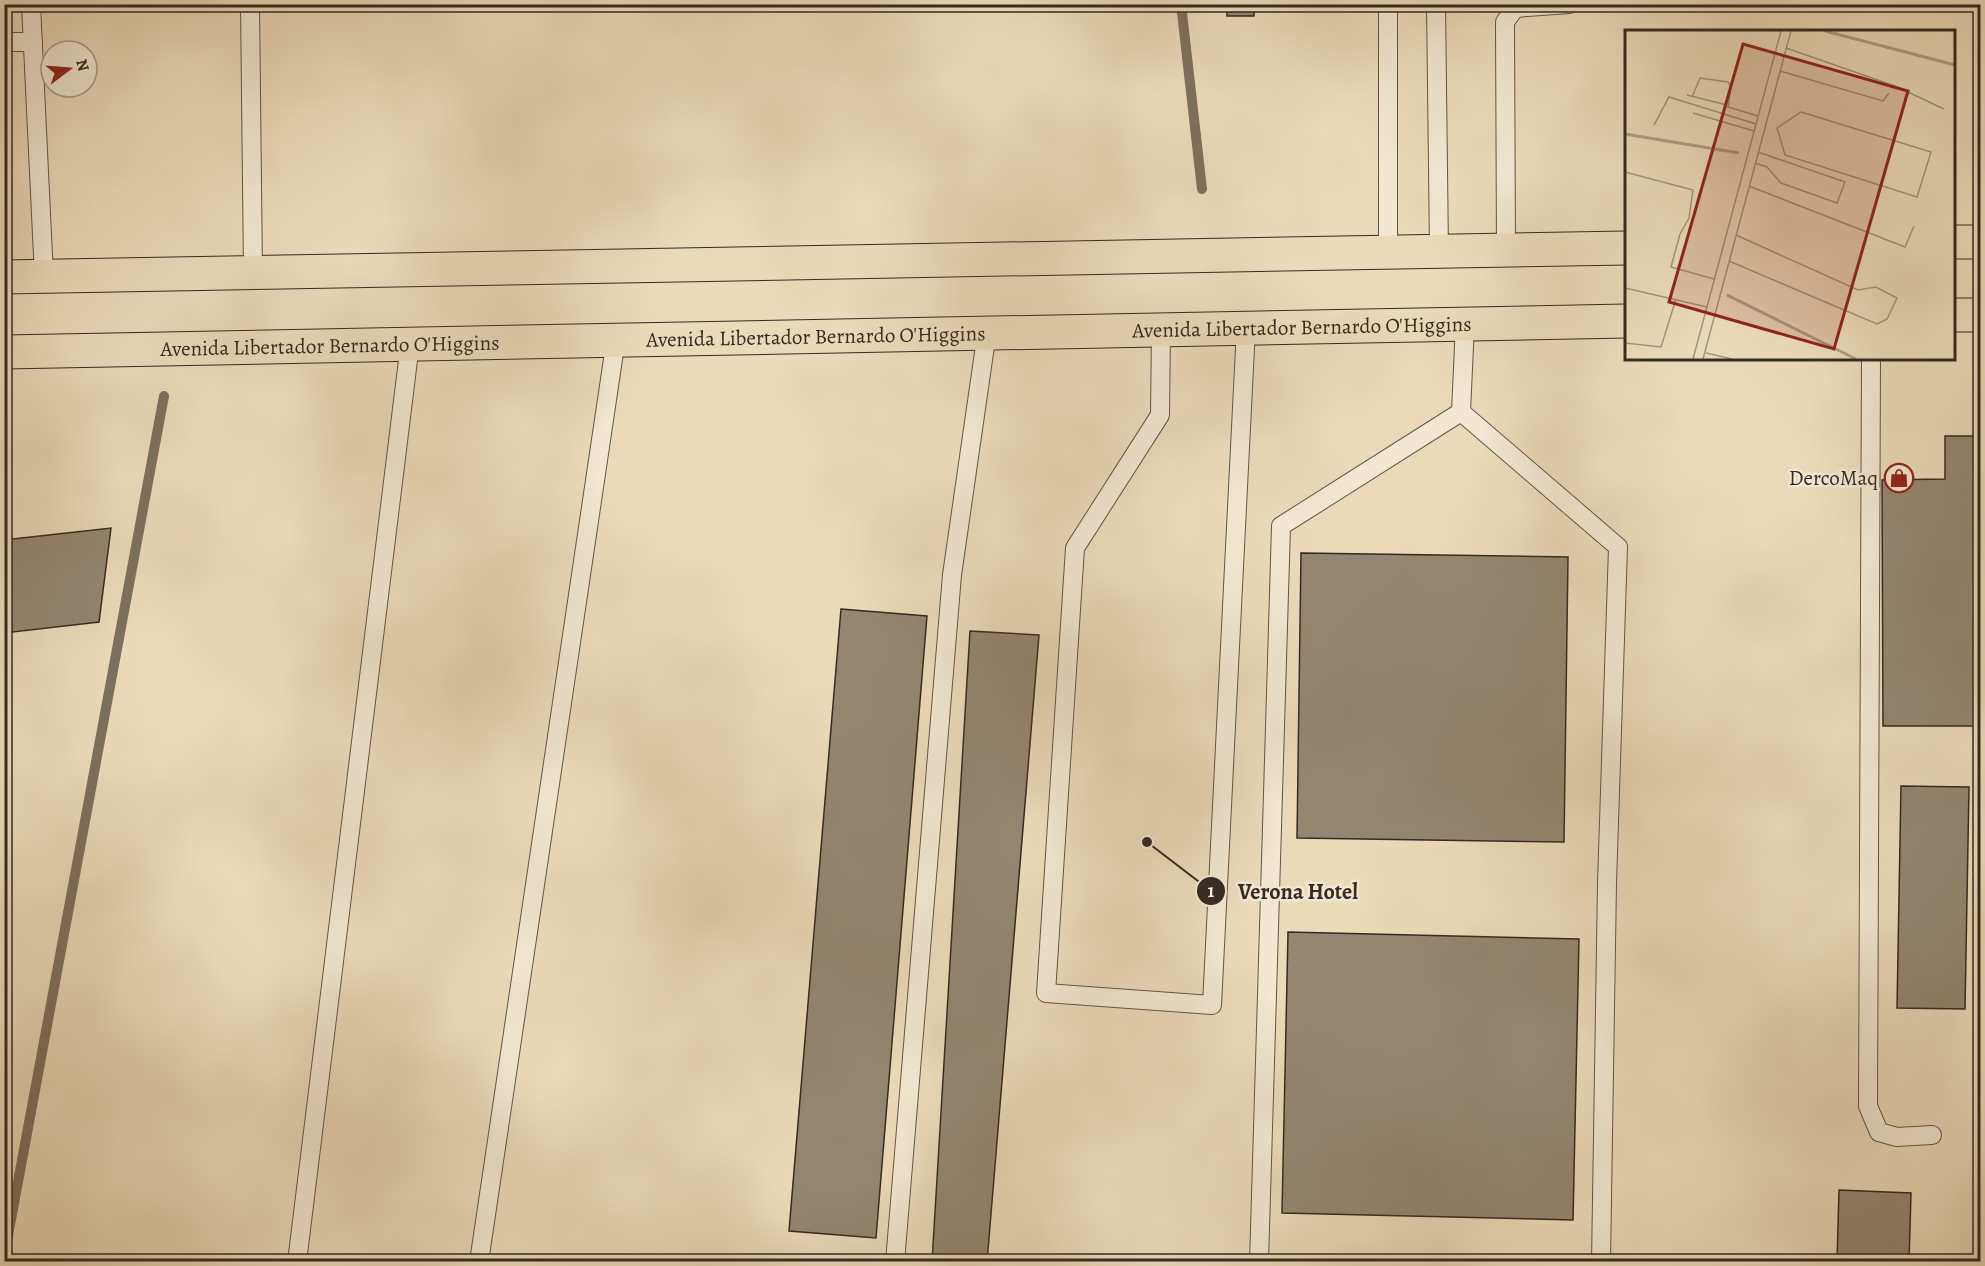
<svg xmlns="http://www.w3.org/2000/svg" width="1985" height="1266" viewBox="0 0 1985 1266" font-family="Alegreya,serif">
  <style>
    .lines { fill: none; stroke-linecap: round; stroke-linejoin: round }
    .stream { stroke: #7d705e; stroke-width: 10 }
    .building { fill: #948671; stroke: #362a22; stroke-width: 1.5 }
    .lane-casing { stroke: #635648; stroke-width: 20 }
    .primary-casing { stroke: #362a22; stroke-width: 35 }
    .lane { stroke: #f2e7d2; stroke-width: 18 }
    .primary { stroke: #ebdab9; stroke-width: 33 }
    .labels { text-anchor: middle; stroke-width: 5; stroke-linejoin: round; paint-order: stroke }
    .street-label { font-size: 21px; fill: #362a22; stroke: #f2e7d2 }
    .poi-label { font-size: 21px; fill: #362a22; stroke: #f2e7d2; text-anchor: end }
    .inset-river { fill: none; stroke: #ad9e86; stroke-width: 3 }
    .inset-road { fill: none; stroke: #a3947d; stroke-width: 1.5 }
    .view { fill: #8f2418; fill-opacity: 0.15; stroke: #8f2418; stroke-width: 3 }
    .inset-edge { fill: none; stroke: #362a22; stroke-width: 3 }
    .leader { fill: none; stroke: #362a22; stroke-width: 2 }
    .callout-dot { fill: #362a22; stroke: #f2e7d2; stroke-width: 2 }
    .mark-label { font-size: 18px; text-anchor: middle; font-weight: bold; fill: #fff }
    .callout-label { font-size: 22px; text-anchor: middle; font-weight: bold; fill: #362a22; stroke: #f2e7d2; stroke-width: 5; stroke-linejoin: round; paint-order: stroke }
  </style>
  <rect width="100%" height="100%" fill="#ebdab9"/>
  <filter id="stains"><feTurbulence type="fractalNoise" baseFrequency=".00333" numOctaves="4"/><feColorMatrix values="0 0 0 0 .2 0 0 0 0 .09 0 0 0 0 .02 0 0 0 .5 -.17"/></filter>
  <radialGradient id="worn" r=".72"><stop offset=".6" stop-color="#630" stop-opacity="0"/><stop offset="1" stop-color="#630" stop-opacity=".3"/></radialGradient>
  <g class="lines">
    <g class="stream">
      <path d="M1181,4L1202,189"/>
      <path d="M4,1257L164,396"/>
    </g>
  </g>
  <g class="building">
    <rect x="1227" y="4" width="27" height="12"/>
    <path d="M1945,436H1974L1975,726H1883L1882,480L1945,479Z"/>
    <path d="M111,528L99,622L4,633V540Z"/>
    <path d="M1301,553L1568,557L1564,842L1297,838Z"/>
    <path d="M841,609L927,616L876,1238L789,1231Z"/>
    <path d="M970,631L1039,635L987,1262H932Z"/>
    <path d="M1901,786L1969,787L1965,1009L1897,1008Z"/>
    <path d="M1288,932L1579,939L1573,1220L1282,1213Z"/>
    <path d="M1839,1190L1911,1193L1909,1262H1837Z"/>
  </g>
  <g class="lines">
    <g class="lane-casing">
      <g id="lane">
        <path d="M31,4L44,277"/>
        <path d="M250,4L253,273"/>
        <path d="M1388,4V252"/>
        <path d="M1436,4L1439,251"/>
        <path d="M4,42H33"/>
        <path d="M1506,250L1505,22L1515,8L1569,4"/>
        <path d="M1161,329L1160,415L1075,548L1046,993L1212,1005L1246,328"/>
        <path d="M1871,358L1868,1106L1879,1132L1897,1137L1932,1135"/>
        <path d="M1461,412L1465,324"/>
        <path d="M297,1262L410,344"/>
        <path d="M479,1262L616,339"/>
        <path d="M895,1262L952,575L987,332"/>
        <path d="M1259,1262L1281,526L1461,412L1618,547L1607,883L1601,1262"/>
      </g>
    </g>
    <g class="primary-casing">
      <g id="primary">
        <path d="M1954,242H1980"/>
        <path d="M4,277L1626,248"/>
        <path d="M1954,315H1980"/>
        <path id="s1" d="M4,352L1626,321"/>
      </g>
    </g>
    <use href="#lane" class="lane"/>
    <use href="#primary" class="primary"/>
  </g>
  <defs>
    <g id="shop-ring" transform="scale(1.5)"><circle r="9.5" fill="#f2e7d2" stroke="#8f2418" stroke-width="1.5"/><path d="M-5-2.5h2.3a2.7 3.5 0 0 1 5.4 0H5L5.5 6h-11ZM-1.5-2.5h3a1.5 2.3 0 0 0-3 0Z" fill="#8f2418"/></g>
  </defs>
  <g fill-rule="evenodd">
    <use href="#shop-ring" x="1899" y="478"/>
  </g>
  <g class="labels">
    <g class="street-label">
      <text dy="7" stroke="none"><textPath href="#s1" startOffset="1298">Avenida Libertador Bernardo O'Higgins</textPath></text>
      <text dy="7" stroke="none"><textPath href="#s1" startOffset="812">Avenida Libertador Bernardo O'Higgins</textPath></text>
      <text dy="7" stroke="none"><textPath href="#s1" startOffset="326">Avenida Libertador Bernardo O'Higgins</textPath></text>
    </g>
    <g class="poi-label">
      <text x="1878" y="485">DercoMaq</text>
    </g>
  </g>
  <g transform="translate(1625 30)">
    <rect width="330" height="330" fill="#ebdab9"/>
    <path class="inset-river" d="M200,1L330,35M0,104L114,123M102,265L231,329"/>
    <path class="inset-road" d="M161,18L270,56L319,79M155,41L258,71L264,63M62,65L102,75M67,67L75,48L103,52L106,57L103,77L133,86M176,82L306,122L292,167L160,125L152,98ZM68,83L129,101M29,95L44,67L131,94M130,133L142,137L156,153L212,173L220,152L133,122M0,142L68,160L64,188L55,204L46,237L89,249M124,156L280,217L289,196M104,231L252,294L262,289L272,268L251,257L233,260L111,205M0,258L82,277M0,313L36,317L51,269M81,323L107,329M68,329L156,1M78,329L166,1"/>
    <path class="view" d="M118,14L283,61L209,319L44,272Z"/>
    <rect width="330" height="330" class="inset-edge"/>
  </g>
  <path class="leader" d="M1147 842L1211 891"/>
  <g class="callout-dot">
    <circle cx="1147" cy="842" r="6"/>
    <circle cx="1211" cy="891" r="15"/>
  </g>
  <g class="mark-label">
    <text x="1211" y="897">1</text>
  </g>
  <g class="callout-label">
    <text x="1298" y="899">Verona Hotel</text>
  </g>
  <rect width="1985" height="1266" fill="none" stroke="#ebdab9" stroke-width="24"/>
  <rect x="6" y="6" width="1973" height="1254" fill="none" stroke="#362a22" stroke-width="3"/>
  <rect x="12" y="12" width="1961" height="1242" fill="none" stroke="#362a22" stroke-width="1.5"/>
  <g transform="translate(69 69) rotate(74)"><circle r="28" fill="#f2e7d2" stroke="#a79b8c" stroke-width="1.5"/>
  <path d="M0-4.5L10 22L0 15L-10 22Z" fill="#8f2418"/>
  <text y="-9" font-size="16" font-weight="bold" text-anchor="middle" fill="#362a22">N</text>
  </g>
  <rect width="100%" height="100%" filter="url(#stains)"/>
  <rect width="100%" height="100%" fill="url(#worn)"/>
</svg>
